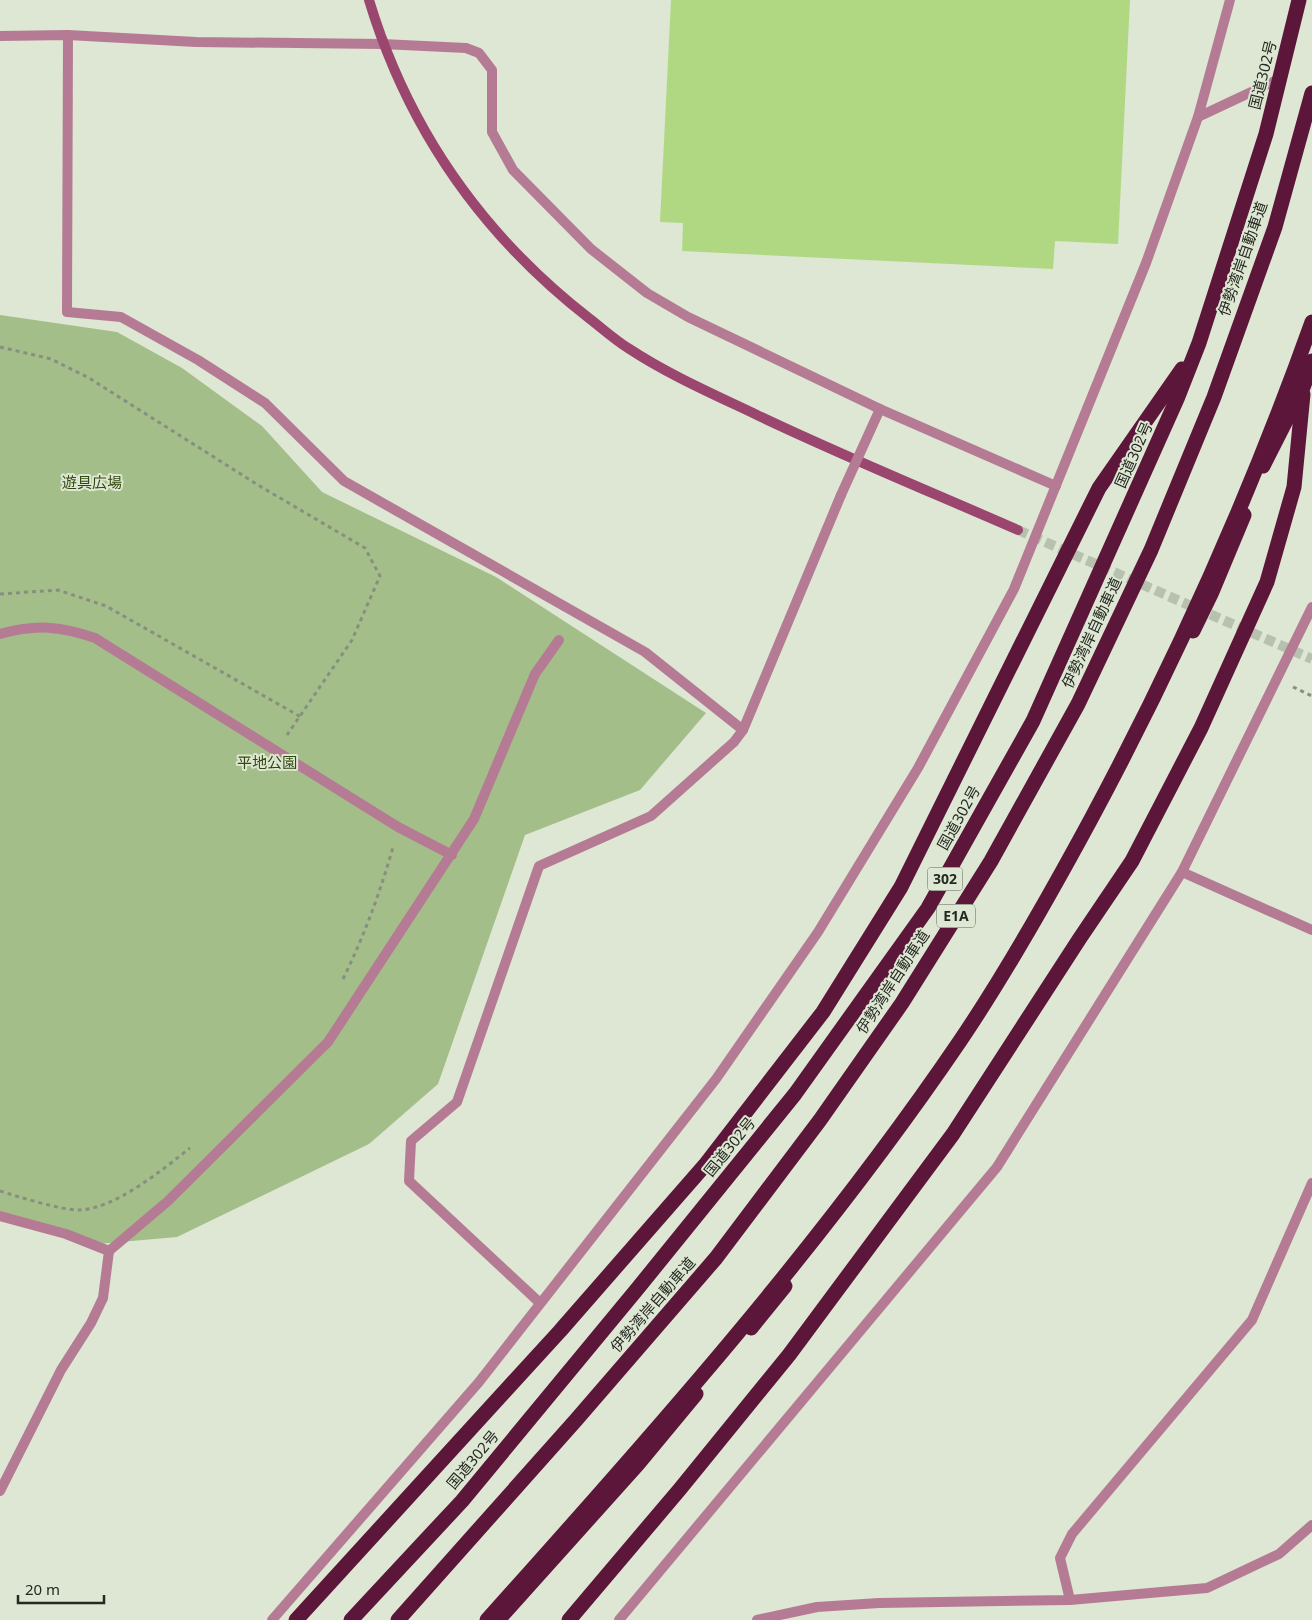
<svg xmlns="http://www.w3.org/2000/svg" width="1312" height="1620" viewBox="0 0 1312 1620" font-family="'Noto Sans','Noto Sans JP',sans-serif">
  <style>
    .green { fill: #a4be89 }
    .building { fill: #b0d883 }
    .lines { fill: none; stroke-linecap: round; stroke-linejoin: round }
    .secondary-tunnel { stroke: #b8c1af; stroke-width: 10; stroke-dasharray: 10 5; stroke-linecap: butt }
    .path { stroke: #888f81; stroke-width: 3; stroke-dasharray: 4 4; stroke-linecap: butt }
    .lane { stroke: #b67b94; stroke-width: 10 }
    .street { stroke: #b67b94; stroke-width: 10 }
    .secondary { stroke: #9b466f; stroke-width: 10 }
    .highway { stroke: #5b163a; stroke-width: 15 }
    .street-bridge { stroke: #b67b94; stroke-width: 10 }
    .highway-bridge { stroke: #5b163a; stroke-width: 15 }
    .labels { text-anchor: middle; stroke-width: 4; stroke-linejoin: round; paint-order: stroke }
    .shield { fill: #dde7d3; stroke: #5c6256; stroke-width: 1 }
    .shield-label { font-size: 14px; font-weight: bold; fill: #252921 }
    .street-label { font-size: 15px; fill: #252921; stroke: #dde7d3 }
    .park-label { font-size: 15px; fill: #31480c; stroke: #dde7d3 }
  </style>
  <rect width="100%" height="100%" fill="#dde7d3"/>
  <path class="green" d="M0,315L117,332L182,368L262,426L322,492L496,577L706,713L640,790L525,835L438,1084L369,1144L177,1237L98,1244L0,1217Z"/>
  <path class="building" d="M671,0H1130L1118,244L1055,241L1053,269L682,251L683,223L660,222Z"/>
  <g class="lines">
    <path class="secondary-tunnel" d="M1018,530L1312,659"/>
    <g class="path">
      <path d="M0,347L51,359L89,378L258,485L365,548L380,576L352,640L287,735"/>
      <path d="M0,594L58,590L106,606L301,717"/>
      <path d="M1293,687L1312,696"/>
      <path d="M343,979C364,936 380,893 393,847"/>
      <path d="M0,1191C19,1197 61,1210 79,1210C115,1209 162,1170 190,1148"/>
    </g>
    <g class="lane">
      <path d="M0,634C36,624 60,626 95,638L398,827L452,855"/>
      <path d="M109,1251L168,1201L328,1042L474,819L535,674L559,640"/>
    </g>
    <g class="street">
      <path d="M68,35L67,312L121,317L198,360L265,403L344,481L645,652L743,730"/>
      <path d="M0,36L68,35L196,42L382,44L466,48L479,53L492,70V132L513,170L591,249L647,293L688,317L880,409L1056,486"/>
      <path d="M1198,117L1230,0"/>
      <path d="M1182,872L1312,930"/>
      <path d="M0,1216L66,1234L109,1251L103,1298L91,1323L61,1370L0,1491"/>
      <path d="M540,1303L409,1181L411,1141L457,1102L539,866L651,816L734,742L743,730L841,495"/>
      <path d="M1070,1600L1060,1558L1072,1534L1252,1320L1312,1183"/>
      <path d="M272,1620L479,1382L716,1079L818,932L918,768L1014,589L1146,263L1198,117L1281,78"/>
      <path d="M619,1620L997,1167L1182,872L1312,607"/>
      <path d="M757,1620L817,1607L879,1603L1070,1600L1207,1588L1279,1554L1312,1525"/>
    </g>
    <path class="secondary" d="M369,0C408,129 483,236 590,319C603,329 615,340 628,348C669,375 713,394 757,415C843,456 931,492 1018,530"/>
    <g class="highway">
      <path d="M1263,466L1304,385L1312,361"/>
      <path d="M1193,631L1211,594L1244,515"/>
      <path d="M751,1328L785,1286"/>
      <path d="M296,1620L560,1331L705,1165L823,1012L901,887L1099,488L1182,369"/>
      <path d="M351,1620L462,1501L638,1288L795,1094L928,908L1033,721L1177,399L1199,343L1266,134L1299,0"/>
      <path d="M498,1620L638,1464L696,1394"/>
      <path d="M569,1620L680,1489L789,1355L953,1134L1080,938L1132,861L1201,728L1267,582L1294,487L1303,394"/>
    </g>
    <path class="street-bridge" d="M841,495L880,409"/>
    <g class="highway-bridge">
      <path d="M398,1620L576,1420L716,1258L820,1120L902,1003L991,861L1078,704L1151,550L1214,397L1275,227L1312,93"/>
      <path d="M487,1620C654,1434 820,1247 960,1041C1008,970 1050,895 1091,819C1177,659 1251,493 1312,322"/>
    </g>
  </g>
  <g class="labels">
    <g class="shield">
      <rect x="927.5" y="867.5" width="35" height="23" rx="4"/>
      <rect x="937" y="904.5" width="38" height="23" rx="4"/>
    </g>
    <g class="shield-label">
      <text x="945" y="884">302</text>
      <text x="956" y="921">E1A</text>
    </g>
    <g class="street-label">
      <text transform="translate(1263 75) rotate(-76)" y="5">国道302号</text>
      <text transform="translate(1243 259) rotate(-71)" y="5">伊勢湾岸自動車道</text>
      <text transform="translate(1134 455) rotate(-66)" y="5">国道302号</text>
      <text transform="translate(1092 633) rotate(-65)" y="5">伊勢湾岸自動車道</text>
      <text transform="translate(959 818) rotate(-61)" y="5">国道302号</text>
      <text transform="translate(893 982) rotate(-57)" y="5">伊勢湾岸自動車道</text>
      <text transform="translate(730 1147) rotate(-51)" y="5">国道302号</text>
      <text transform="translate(653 1305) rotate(-49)" y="5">伊勢湾岸自動車道</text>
      <text transform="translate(473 1460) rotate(-50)" y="5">国道302号</text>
    </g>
    <g class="park-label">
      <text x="92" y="488">遊具広場</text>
      <text x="267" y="768">平地公園</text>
    </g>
  </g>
  <path d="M18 1595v8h86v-8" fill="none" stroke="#252921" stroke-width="2.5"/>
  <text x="25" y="1595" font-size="15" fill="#252921" stroke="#dde7d3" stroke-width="4" paint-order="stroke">20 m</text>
</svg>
